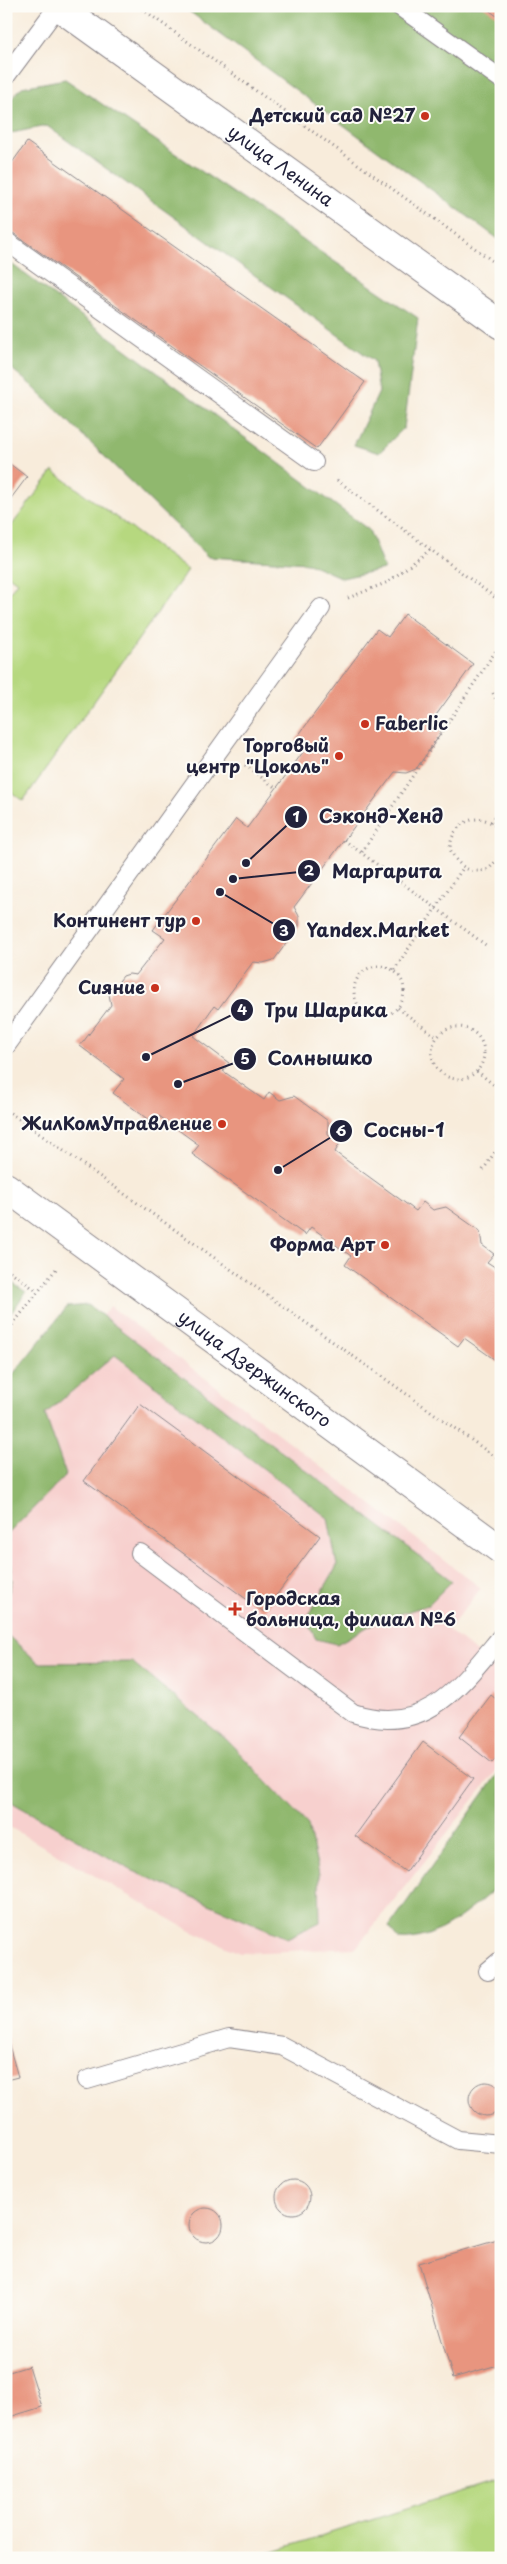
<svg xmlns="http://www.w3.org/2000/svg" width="507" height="2564" viewBox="0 0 507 2564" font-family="'Playpen Sans',sans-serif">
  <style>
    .built { fill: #f7d0ce }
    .green { fill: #b6d87f; stroke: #6c7d5d }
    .forest { fill: #90b86e; stroke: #596d54 }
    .building { fill: #e8957f }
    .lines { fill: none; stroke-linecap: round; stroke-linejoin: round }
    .lane-casing { stroke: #8d878b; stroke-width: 20 }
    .street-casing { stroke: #8d878b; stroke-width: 30 }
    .path { stroke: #8d878b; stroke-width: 3; stroke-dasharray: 1 4; stroke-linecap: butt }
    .lane { stroke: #fff; stroke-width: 18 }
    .street { stroke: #fff; stroke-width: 28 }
    .poi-dot { fill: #c8321e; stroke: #fdfcf7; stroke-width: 2 }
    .labels { text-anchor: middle; stroke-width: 4; stroke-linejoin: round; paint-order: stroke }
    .poi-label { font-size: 18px; font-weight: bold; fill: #22223b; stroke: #fdfcf7; text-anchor: end }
    .street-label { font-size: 18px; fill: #22223b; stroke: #fdfcf7 }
    .leader { fill: none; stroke: #22223b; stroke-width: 2 }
    .callout-dot { fill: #22223b; stroke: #fdfcf7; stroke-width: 2 }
    .mark-label { font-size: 15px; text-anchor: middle; font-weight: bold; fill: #fff }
    .callout-label { font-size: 19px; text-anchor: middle; font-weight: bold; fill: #22223b; stroke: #fdfcf7; stroke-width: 4; stroke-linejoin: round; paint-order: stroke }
  </style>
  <rect width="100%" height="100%" fill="#fdfcf7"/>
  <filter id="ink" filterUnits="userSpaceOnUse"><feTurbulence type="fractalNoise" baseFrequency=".02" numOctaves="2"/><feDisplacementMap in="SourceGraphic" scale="10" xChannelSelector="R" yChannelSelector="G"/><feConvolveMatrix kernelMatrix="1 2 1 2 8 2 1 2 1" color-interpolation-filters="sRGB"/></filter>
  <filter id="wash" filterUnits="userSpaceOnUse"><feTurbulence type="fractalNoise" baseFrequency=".0096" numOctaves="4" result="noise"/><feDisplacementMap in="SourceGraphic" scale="20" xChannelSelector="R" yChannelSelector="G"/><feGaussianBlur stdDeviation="1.12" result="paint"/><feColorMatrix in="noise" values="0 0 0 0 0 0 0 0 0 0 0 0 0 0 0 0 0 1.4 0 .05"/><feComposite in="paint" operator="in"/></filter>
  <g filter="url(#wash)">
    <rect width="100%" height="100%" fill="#f8ecdb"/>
    <path class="built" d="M110,1306L481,1588L448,1630L501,1672V1765L356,1948L240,1953L191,1931L6,1825V1435Z"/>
    <g class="green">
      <path d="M53,471L188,570L23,801L6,788V597L17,582L6,574V533Z"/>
      <path d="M501,2479V2558H251Z"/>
    </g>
    <g class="forest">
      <path d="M182,6H501V241Z"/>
      <path d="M65,79L418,318L404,428L379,453L354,445L379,392L374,361L47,126L6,134V105L22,87Z"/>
      <path d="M6,260L369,530L384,569L342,578L308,563L208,557L31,385L6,364Z"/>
      <path d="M6,1279L26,1292L11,1313L6,1314Z"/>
      <path d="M88,1305L452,1581L428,1605L378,1621L337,1644L316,1639L306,1620L337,1566L328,1518L115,1355L45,1414L66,1475L7,1535L12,1581L6,1600V1383L67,1307Z"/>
      <path d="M6,1634L39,1663L132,1662L227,1740L308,1825L319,1874L320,1922L287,1938L131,1870L6,1799Z"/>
      <path d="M501,1769V1883C474,1907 436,1943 399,1939L389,1927Z"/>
    </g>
    <g id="blocks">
      <g class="building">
        <path d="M483,6H501V19Z"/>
        <path d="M27,142L365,382L317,449L6,228V171Z"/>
        <path d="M6,461L27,477L6,505Z"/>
        <path d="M405,614L473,664L434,718L440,725V735L416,769L406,773L395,772L294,907L299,916V926L274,960L263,963L253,962L218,1009L214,1006L193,1036L229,1063L223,1071L264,1100L269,1092L280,1100L294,1096L328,1121V1135L340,1143L335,1152L416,1211L423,1202L433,1210L446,1207L480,1231L482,1245L494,1254L487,1262L501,1271V1364L464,1338L458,1346L345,1265L351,1256L311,1227L305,1235L192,1154L199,1145L159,1116L154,1124L113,1093L124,1079L80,1046L111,1005L109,994L123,976L129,974L136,975L165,938L153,930L236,819L247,828L306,748L295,740L377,629L388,637Z"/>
        <path d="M140,1404L320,1536L264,1612L84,1481Z"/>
        <path d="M491,1695L501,1703V1752L492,1763L459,1737Z"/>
        <path d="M423,1742L473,1779L406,1872L355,1836Z"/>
        <path d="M6,2035L18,2077L6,2080Z"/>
        <circle cx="486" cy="2099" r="17"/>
        <circle cx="293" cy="2197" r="17"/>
        <circle cx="206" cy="2225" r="17"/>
        <path d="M501,2239V2364L453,2378L419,2263Z"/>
        <path d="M29,2366L42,2407L6,2418V2373Z"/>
      </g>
    </g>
  </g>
  <g filter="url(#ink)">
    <use href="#blocks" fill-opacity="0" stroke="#8d878b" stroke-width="1"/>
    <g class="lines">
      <g class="lane-casing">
        <g id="lane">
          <path d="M399,6L501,79"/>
          <path d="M6,76L58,6"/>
          <path d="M6,241L314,462"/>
          <path d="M6,1046L321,608"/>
          <path d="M140,1553L353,1713C425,1737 460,1686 501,1637"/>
          <path d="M488,1971L501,1960"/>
          <path d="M87,2080L229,2038L282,2046L458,2140L501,2144"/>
        </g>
      </g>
      <g class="street-casing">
        <g id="street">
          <path id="s1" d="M58,6L501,325"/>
          <path id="s2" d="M6,1187L501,1550"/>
        </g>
      </g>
      <g class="path">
        <path d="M138,6L501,267"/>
        <path d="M337,480L501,602"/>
        <path d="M348,598L388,582L431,549"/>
        <path d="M493,693L501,711"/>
        <path d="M245,765L276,788"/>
        <path d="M491,822L501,809"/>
        <path d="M501,833C485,807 451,820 450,849C458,867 470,875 489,869L501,855"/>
        <path d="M344,840L487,946"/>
        <path d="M362,852L501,643"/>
        <circle cx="379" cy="991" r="25"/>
        <path d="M394,970L463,868"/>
        <path d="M398,1008L438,1038"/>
        <circle cx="458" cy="1053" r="26"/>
        <path d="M477,1071L501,1091"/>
        <path d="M6,1110L501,1461"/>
        <path d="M483,1170L501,1143"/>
        <path d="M6,1268L38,1292"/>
        <path d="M6,1333L56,1269"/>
      </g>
      <use href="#lane" class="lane"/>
      <use href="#street" class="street"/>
    </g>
  </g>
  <g class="poi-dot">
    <circle cx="425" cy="116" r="5"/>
    <circle cx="365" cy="724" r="5"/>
    <circle cx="339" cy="756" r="5"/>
    <circle cx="196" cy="921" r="5"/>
    <circle cx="155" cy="988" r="5"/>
    <circle cx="222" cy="1124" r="5"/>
    <circle cx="385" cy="1245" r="5"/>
    <path d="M232.5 1601.5h5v5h5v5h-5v5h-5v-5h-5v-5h5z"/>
  </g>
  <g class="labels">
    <g class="poi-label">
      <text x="415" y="122">Детский сад №27</text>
      <text x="375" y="730" text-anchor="start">Faberlic</text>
      <text x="329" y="752">Торговый<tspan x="329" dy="21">центр "Цоколь"</tspan></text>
      <text x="186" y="927">Континент тур</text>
      <text x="145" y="994">Сияние</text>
      <text x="212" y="1130">ЖилКомУправление</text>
      <text x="375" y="1251">Форма Арт</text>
      <text x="246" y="1605" text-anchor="start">Городская<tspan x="246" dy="21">больница, филиал №6</tspan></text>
    </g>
    <g class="street-label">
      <text dy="6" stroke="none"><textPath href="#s1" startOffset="274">улица Ленина</textPath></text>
      <text dy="6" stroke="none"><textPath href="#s2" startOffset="308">улица Дзержинского</textPath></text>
    </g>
  </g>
  <path class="leader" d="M246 863L296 817M233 879L309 871M220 892L284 930M146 1057L242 1010M178 1084L245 1059M278 1170L341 1131"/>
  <g class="callout-dot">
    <circle cx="246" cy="863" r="5"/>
    <circle cx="233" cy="879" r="5"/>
    <circle cx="220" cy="892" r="5"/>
    <circle cx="146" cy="1057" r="5"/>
    <circle cx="178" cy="1084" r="5"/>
    <circle cx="278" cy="1170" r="5"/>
    <circle cx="296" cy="817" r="12"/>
    <circle cx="309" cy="871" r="12"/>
    <circle cx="284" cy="930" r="12"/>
    <circle cx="242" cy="1010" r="12"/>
    <circle cx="245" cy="1059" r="12"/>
    <circle cx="341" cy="1131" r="12"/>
  </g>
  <g class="mark-label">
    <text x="296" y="822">1</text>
    <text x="309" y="876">2</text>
    <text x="284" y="936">3</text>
    <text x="242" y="1015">4</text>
    <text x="245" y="1064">5</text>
    <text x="341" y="1136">6</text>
  </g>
  <g class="callout-label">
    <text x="381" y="823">Сэконд-Хенд</text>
    <text x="387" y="878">Маргарита</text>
    <text x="378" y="937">Yandex.Market</text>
    <text x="326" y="1017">Три Шарика</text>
    <text x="320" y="1065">Солнышко</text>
    <text x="404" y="1137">Сосны-1</text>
  </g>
  <rect width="507" height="2564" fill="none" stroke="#fdfcf7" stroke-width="25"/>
</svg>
